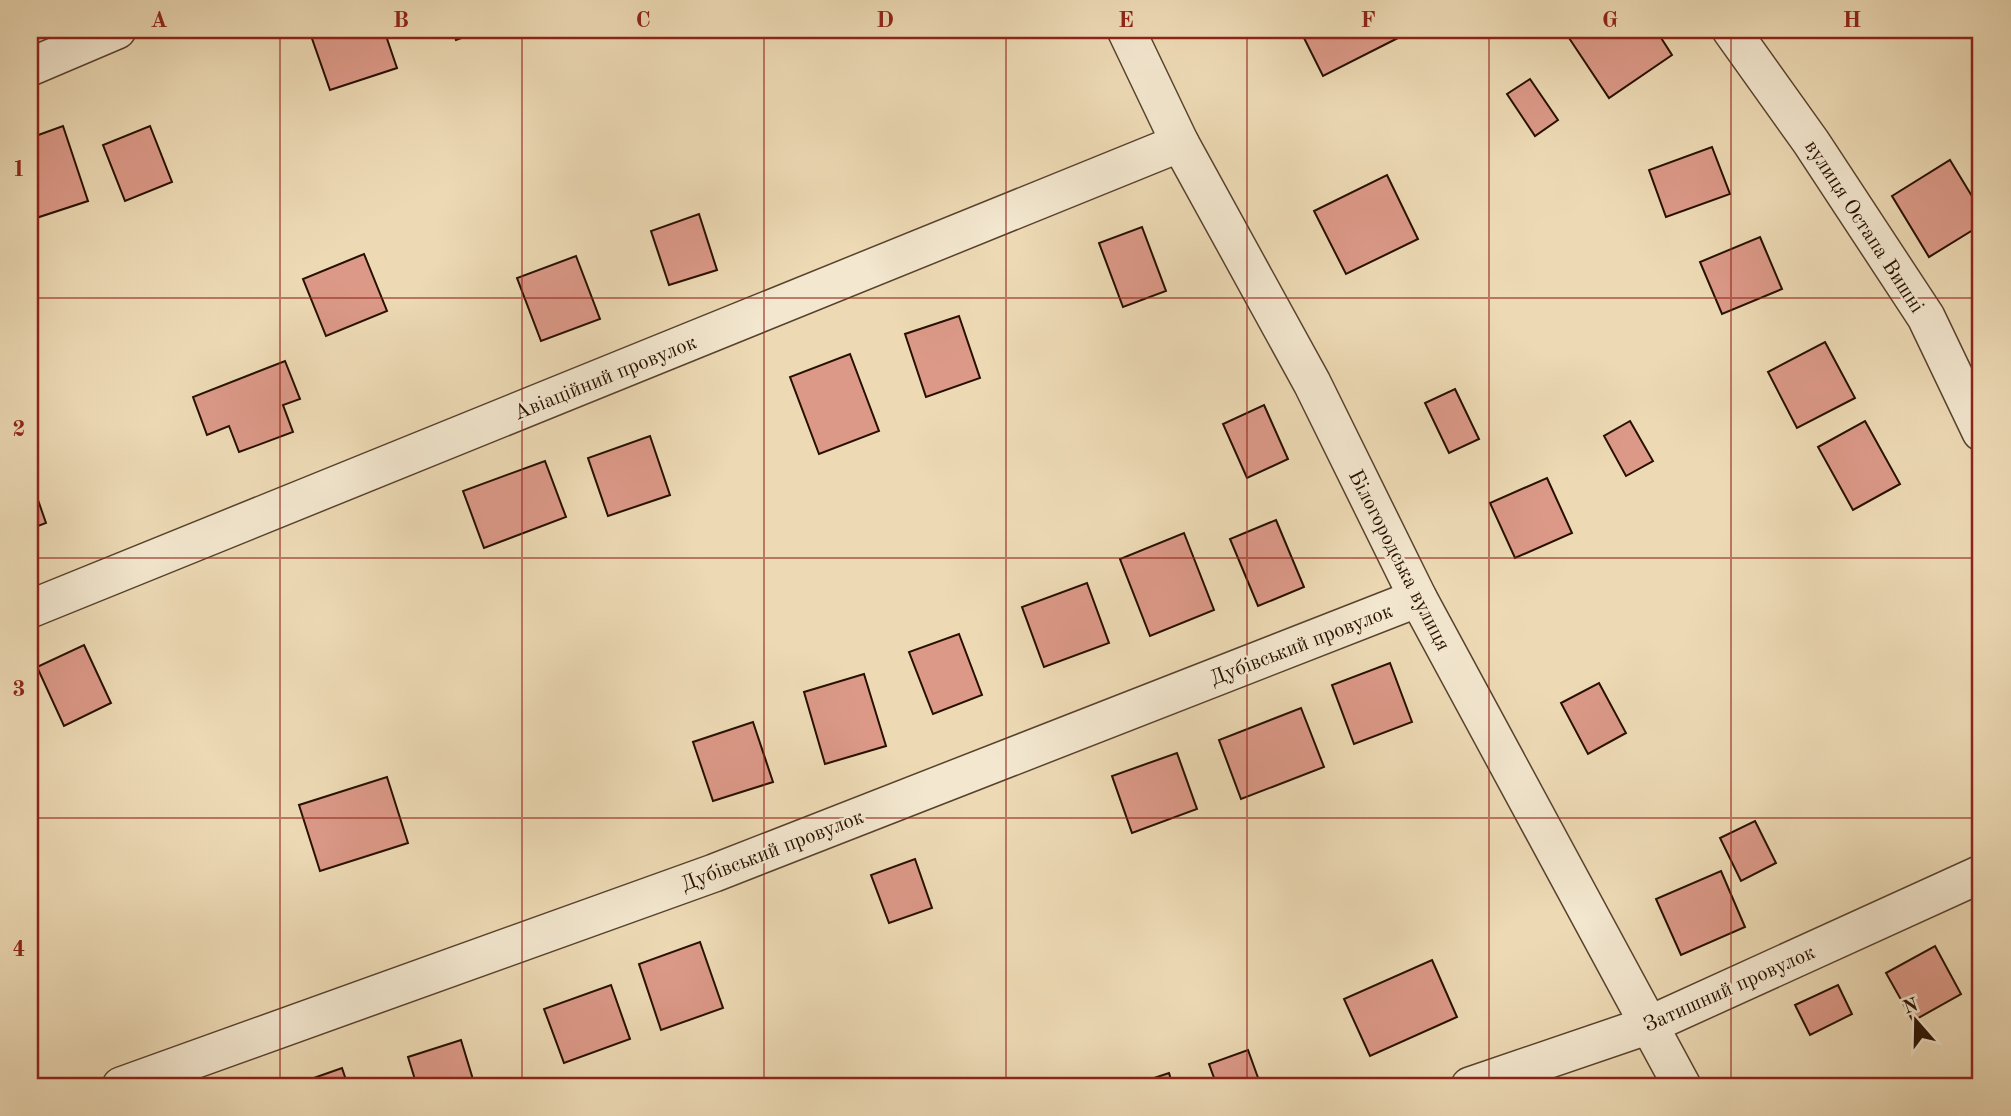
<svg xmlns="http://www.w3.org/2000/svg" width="2011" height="1116" viewBox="0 0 2011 1116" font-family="'Old Standard TT',serif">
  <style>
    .building { fill: #dc9988; stroke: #271000; stroke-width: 2 }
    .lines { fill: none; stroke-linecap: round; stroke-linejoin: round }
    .minor-casing { stroke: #58422d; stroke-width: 40 }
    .minor { stroke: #f3e7cf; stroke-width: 37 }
    .grid { fill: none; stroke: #8f2418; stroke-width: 2; stroke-opacity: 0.55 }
    .labels { text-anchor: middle; stroke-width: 5; stroke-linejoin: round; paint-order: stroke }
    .street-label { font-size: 21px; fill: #271000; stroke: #f3e7cf }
    .neatline { fill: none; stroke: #8f2418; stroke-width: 2.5 }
    .grid-label { font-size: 23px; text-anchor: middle; font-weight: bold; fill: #8f2418 }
  </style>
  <rect width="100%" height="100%" fill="#eddab5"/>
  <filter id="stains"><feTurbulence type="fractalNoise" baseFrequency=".00286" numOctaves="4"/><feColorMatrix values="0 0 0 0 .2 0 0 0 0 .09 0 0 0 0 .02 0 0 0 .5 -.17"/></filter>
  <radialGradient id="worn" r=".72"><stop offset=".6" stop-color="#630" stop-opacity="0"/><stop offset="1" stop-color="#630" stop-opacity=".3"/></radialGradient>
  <g class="building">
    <path d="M309,30H384L397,68L330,90Z"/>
    <path d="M453,30H484L456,40Z"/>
    <path d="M1300,30H1394L1398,38L1323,76Z"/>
    <path d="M1569,30H1656L1672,55L1609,98L1565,32Z"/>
    <path d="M1530,79L1558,120L1535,136L1507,94Z"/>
    <path d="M63,126L88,201L30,220V138Z"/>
    <path d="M150,126L172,182L125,201L103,145Z"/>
    <path d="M1712,147L1730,194L1666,217L1649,170Z"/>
    <path d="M1950,160L1981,211V225L1929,257L1892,196Z"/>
    <path d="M1387,175L1418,239L1346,274L1314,211Z"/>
    <path d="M699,214L717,270L669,285L651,231Z"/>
    <path d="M1142,227L1166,291L1123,307L1099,243Z"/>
    <path d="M1760,237L1782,289L1722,314L1700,262Z"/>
    <path d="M364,254L387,311L326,336L303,279Z"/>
    <path d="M576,256L600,319L541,341L517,278Z"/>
    <path d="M959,316L980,378L926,397L905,334Z"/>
    <path d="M1825,342L1855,398L1797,428L1768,372Z"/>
    <path d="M850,354L879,431L819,454L790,377Z"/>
    <path d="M285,361L300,399L283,405L293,432L239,452L229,426L207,435L193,397Z"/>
    <path d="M1455,389L1479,439L1449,453L1425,403Z"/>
    <path d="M1264,405L1288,459L1247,478L1223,424Z"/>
    <path d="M1630,421L1653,461L1626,476L1604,436Z"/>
    <path d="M1865,421L1900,484L1853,510L1818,447Z"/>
    <path d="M650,436L670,495L608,516L588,458Z"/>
    <path d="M545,461L566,517L484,548L463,491Z"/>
    <path d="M30,477L46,523L30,529Z"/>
    <path d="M1547,478L1572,533L1515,558L1490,503Z"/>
    <path d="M1276,520L1304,587L1258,606L1230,539Z"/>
    <path d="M1184,533L1214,610L1150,636L1120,559Z"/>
    <path d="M1087,583L1109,643L1044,667L1022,607Z"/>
    <path d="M959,634L982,695L933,714L909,652Z"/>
    <path d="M84,645L111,703L64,726L37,667Z"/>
    <path d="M1390,663L1412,722L1354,744L1332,685Z"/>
    <path d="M864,674L886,746L825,764L804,692Z"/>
    <path d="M1599,683L1626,733L1588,754L1561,703Z"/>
    <path d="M1301,708L1324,767L1241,799L1219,740Z"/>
    <path d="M753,722L773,782L713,801L693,742Z"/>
    <path d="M1177,753L1197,809L1132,833L1112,776Z"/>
    <path d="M387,777L408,843L320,871L299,805Z"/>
    <path d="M1755,821L1776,863L1741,881L1720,838Z"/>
    <path d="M915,859L932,908L889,923L871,875Z"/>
    <path d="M1721,871L1745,927L1681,955L1656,899Z"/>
    <path d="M700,942L723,1008L661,1030L639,964Z"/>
    <path d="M1935,946L1961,994L1913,1021L1886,973Z"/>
    <path d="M1432,960L1457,1017L1370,1056L1344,999Z"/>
    <path d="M611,985L630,1039L564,1063L544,1009Z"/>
    <path d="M1838,985L1852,1014L1810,1035L1795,1005Z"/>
    <path d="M461,1040L475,1086H417L408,1057Z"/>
    <path d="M1248,1050L1261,1086H1217L1209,1064Z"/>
    <path d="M342,1068L348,1086H291Z"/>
    <path d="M1169,1073L1173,1086H1131L1148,1080Z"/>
  </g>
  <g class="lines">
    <g class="minor-casing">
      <g id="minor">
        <path d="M1126,30L1180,143L1312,383L1418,598L1682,1086"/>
        <path d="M1731,30L1811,142L1926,317L1981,432"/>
        <path d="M30,67L117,30"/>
        <path d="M30,609L1180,143"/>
        <path d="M121,1086L714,873L1418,598"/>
        <path d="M1470,1086L1649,1025L1981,874"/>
      </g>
    </g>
    <use href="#minor" class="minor"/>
  </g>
  <path class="grid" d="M280,30V1086M522,30V1086M764,30V1086M1006,30V1086M1247,30V1086M1489,30V1086M1731,30V1086M30,298H1981M30,558H1981M30,818H1981"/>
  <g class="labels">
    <g class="street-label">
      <text transform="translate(1865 226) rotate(57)" y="7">вулиця Остапа Вишні</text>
      <text transform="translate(605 377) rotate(-22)" y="7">Авіаційний провулок</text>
      <text transform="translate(1400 560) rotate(63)" y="7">Білогородська вулиця</text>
      <text transform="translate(1301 644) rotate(-21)" y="7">Дубівський провулок</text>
      <text transform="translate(772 850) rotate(-21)" y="7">Дубівський провулок</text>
      <text transform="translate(1729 988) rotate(-24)" y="7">Затишний провулок</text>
    </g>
  </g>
  <rect width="2011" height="1116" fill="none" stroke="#eddab5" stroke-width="77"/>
  <g transform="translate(1916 1021) rotate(340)" stroke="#f3e7cf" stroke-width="5" paint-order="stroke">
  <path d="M0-5L12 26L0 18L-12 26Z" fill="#271000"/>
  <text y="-10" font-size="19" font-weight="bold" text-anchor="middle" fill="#271000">N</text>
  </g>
  <rect x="38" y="38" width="1934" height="1040" class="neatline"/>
  <g class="grid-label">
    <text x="159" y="27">A</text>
    <text x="401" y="27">B</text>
    <text x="643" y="27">C</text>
    <text x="885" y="27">D</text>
    <text x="1126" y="27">E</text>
    <text x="1368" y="27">F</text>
    <text x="1610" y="27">G</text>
    <text x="1852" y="27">H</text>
    <text x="19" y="176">1</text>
    <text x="19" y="436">2</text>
    <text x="19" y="696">3</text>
    <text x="19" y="956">4</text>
  </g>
  <rect width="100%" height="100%" filter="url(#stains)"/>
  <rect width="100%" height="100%" fill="url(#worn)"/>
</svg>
